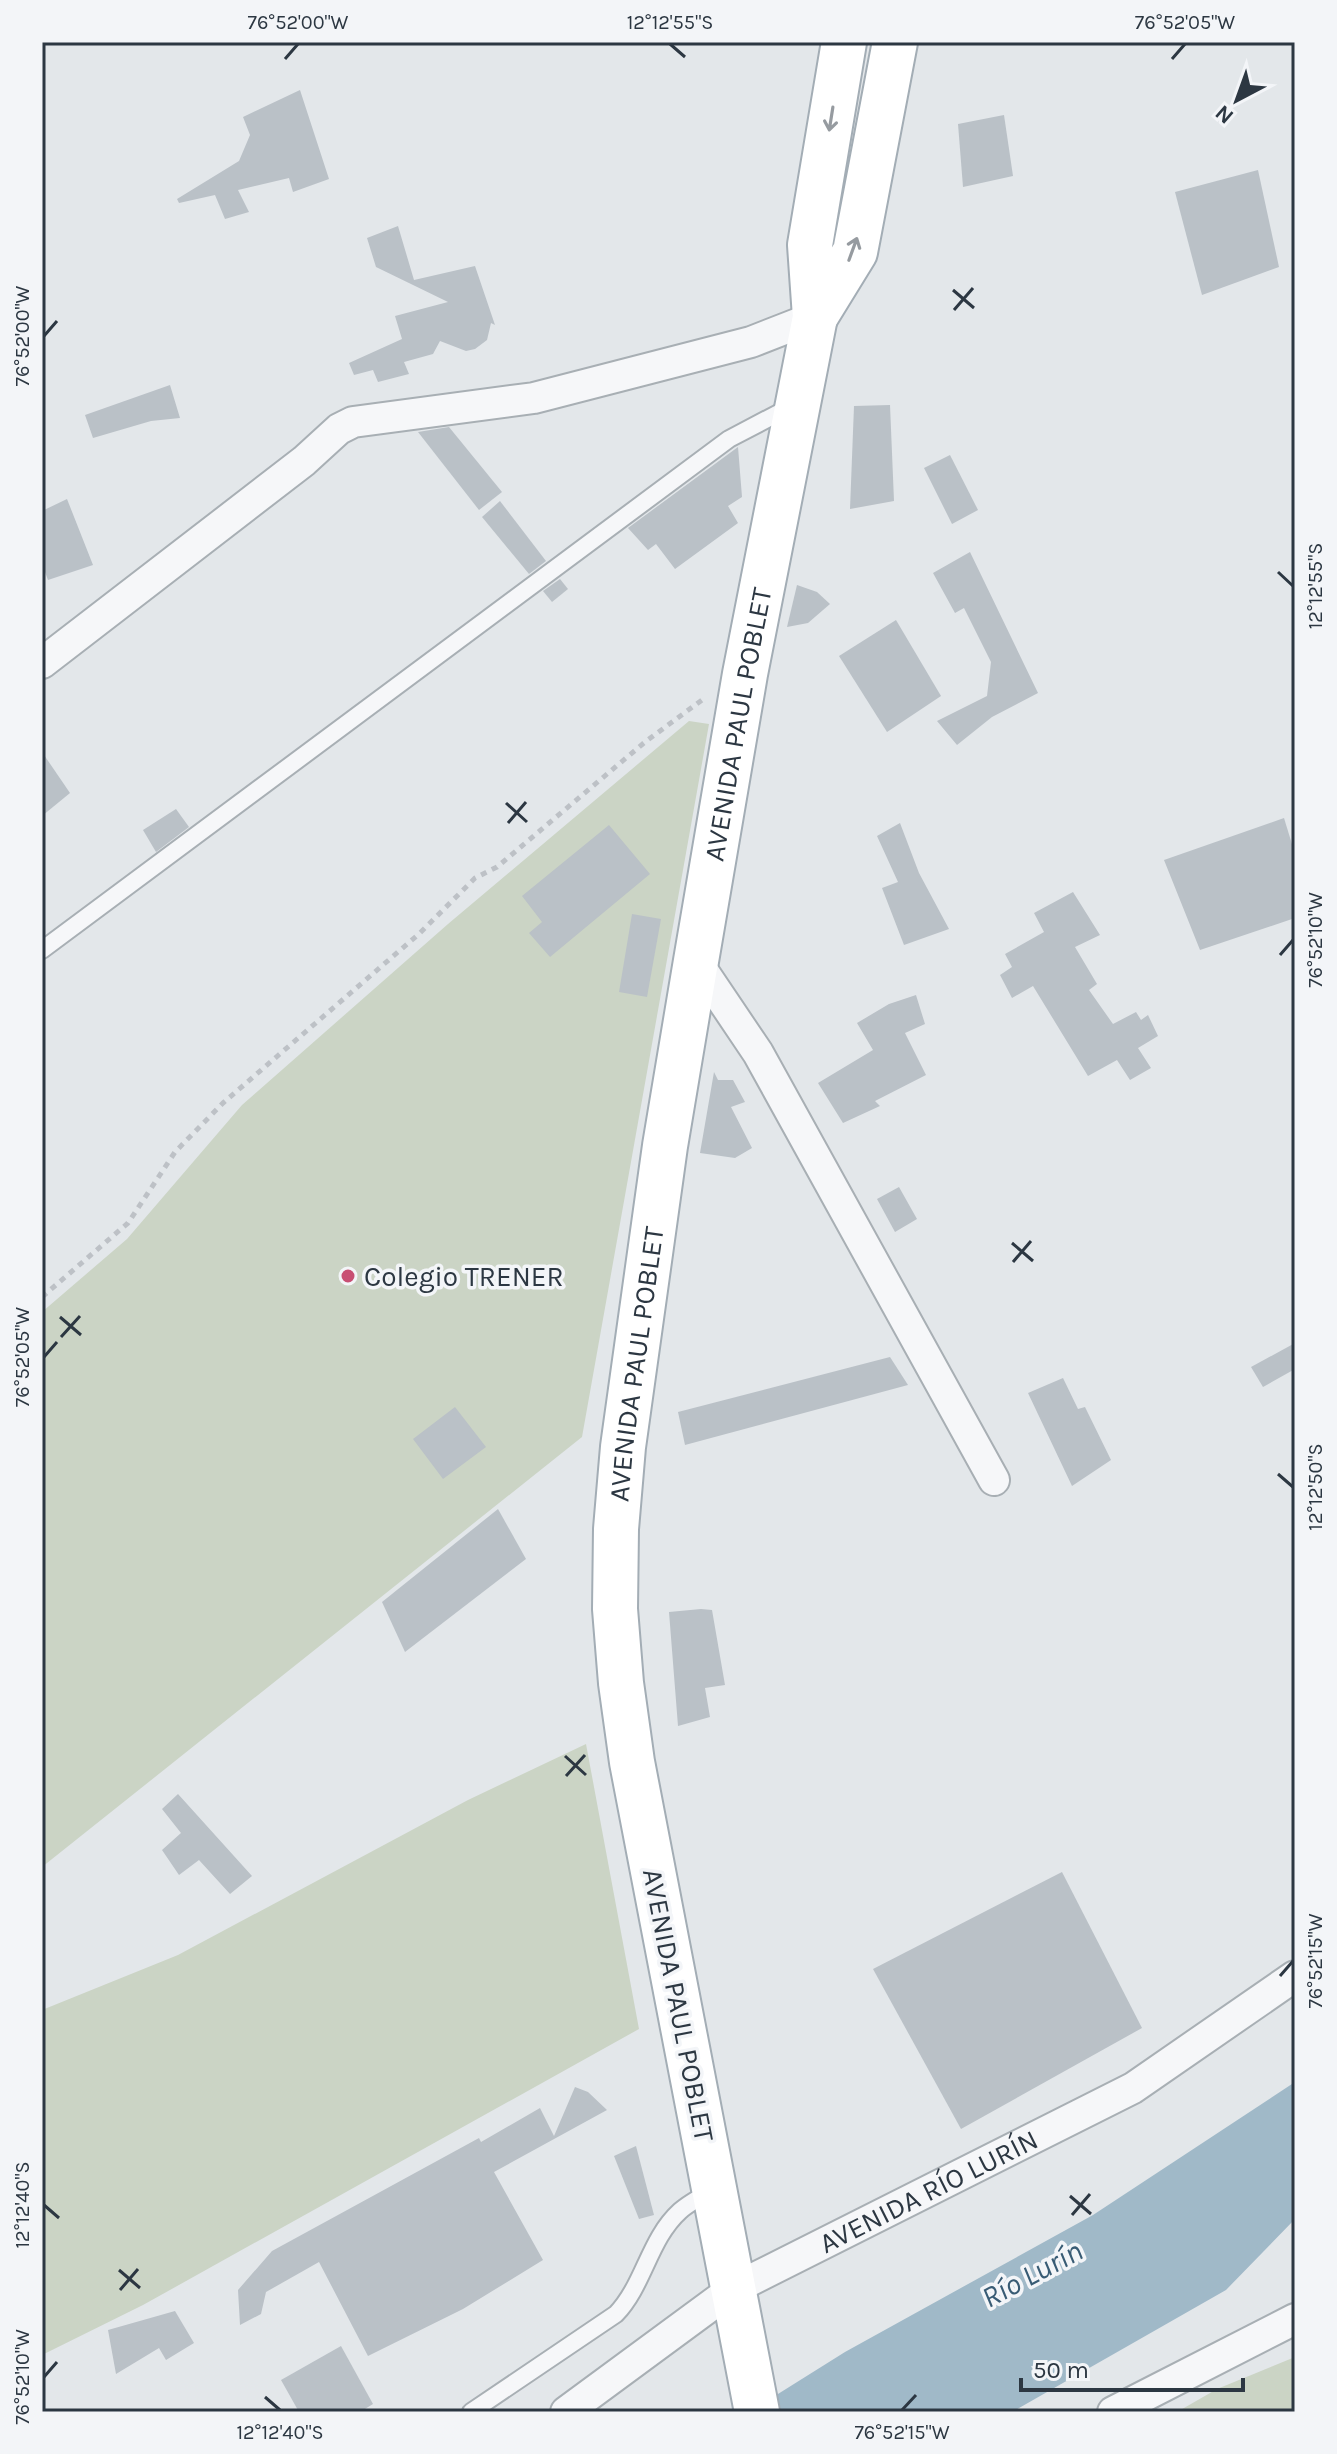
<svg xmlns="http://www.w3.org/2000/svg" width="1337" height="2454" viewBox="0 0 1337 2454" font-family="Karla,sans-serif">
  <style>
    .green { fill: #cbd4c5 }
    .water { fill: #a0b9c8 }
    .building { fill: #bac1c7 }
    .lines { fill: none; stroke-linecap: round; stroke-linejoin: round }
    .service-casing { stroke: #a8afb4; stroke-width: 20 }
    .minor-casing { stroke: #a8afb4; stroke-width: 34 }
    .primary-casing { stroke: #a3adb5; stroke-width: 48 }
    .path { stroke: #bdc1c6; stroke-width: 5; stroke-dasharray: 6 6; stroke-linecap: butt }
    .service { stroke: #f6f7f9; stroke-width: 16 }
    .minor { stroke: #f6f7f9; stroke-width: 30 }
    .primary { stroke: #fff; stroke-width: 44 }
    .oneway { stroke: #969ba0 }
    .ticks { fill: none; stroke: #2c3742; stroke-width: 3 }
    .poi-dot { fill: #c84f73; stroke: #f3f5f8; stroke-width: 3 }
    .labels { text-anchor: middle; stroke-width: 7; stroke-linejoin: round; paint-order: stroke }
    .street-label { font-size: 28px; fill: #2c3742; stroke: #f3f5f8 }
    .poi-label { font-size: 28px; fill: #2c3742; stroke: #f3f5f8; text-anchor: start }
    .water-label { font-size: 30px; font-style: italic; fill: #385b74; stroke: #f3f5f8 }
    .neatline { fill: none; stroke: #2c3742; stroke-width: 3 }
    .ticks-label { font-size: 20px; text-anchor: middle; fill: #2c3742 }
  </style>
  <rect width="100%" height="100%" fill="#e3e7ea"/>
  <g class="green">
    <path d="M689,721L709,724L582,1437L42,1867V1312L127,1239L242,1105L448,924Z"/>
    <path d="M586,1744L639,2029L143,2305L42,2355V2010L178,1955L468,1800Z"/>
    <path d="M1295,2357V2412H1177L1217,2389Z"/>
  </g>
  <path class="water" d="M1295,2082V2219L1226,2290L1012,2412H749L845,2352L1093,2215Z"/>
  <g class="building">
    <path d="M300,90L329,179L293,192L289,178L238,190L249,212L225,219L215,195L179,203L177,199L239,161L250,135L243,117Z"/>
    <path d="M1004,115L1013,176L963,187L958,124Z"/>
    <path d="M1258,170L1279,267L1202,295L1175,192Z"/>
    <path d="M398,226L414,280L475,266L495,325L491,323L487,340L475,349L466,351L440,341L433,354L404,362L409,374L378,382L373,370L354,375L349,363L402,339L395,316L448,302L376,267L367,238Z"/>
    <path d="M170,385L180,418L151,421L93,438L85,415Z"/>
    <path d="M890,405L894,501L850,509L854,406Z"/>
    <path d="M449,427L502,492L479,510L418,432Z"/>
    <path d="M738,447L742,497L728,506L738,523L675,569L656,544L648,550L628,528Z"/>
    <path d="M950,455L978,510L952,524L924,468Z"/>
    <path d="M67,499L93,565L48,580L42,564V511Z"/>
    <path d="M500,501L546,561L529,574L482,517Z"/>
    <path d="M970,552L1038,693L992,717L957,745L937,721L987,696L991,662L964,608L955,613L933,573Z"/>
    <path d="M560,579L568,589L552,602L543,591Z"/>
    <path d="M797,585L817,592L830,604L808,623L787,627Z"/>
    <path d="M896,620L941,696L887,732L839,656Z"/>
    <path d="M42,752L70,793L42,816Z"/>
    <path d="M176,809L189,827L156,852L143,830Z"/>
    <path d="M1284,818L1295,854V918L1200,950L1164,860Z"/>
    <path d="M900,823L919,873L949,929L904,945L882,888L898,882L877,836Z"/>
    <path d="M609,825L650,874L550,957L529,933L542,922L522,896Z"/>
    <path d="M1073,892L1100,935L1075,947L1097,984L1089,990L1113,1024L1136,1012L1141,1020L1148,1015L1158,1036L1138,1048L1151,1068L1130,1080L1117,1060L1088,1076L1033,986L1012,998L1000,975L1012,967L1005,954L1044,932L1034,913Z"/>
    <path d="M632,914L661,919L647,997L619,992Z"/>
    <path d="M916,995L925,1024L905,1033L926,1075L875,1101L880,1106L843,1123L818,1083L873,1050L857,1023L889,1004Z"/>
    <path d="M714,1072L718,1080H733L745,1102L731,1107L752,1148L735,1158L700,1153Z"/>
    <path d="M899,1187L917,1219L895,1232L877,1199Z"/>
    <path d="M1295,1343V1369L1263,1387L1251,1367Z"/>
    <path d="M890,1357L908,1385L685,1445L678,1412Z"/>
    <path d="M1063,1378L1078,1409L1085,1407L1111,1460L1072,1486L1028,1393Z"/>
    <path d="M455,1407L486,1447L443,1479L413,1439Z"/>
    <path d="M498,1509L526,1559L405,1652L382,1602Z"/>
    <path d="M701,1609L712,1610L725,1685L705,1688L710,1717L678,1726L669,1612Z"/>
    <path d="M178,1794L252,1876L230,1894L199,1860L179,1875L162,1850L181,1833L162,1809Z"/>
    <path d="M1062,1872L1142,2028L961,2129L873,1969Z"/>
    <path d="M575,2087L588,2092L607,2110L494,2172L543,2260L463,2309L368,2356L319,2262L266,2292L261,2314L240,2325L238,2290L272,2251L479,2138L481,2142L540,2108L554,2136Z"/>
    <path d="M636,2146L654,2215L639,2219L614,2156Z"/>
    <path d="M175,2311L194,2343L166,2360L159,2348L116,2374L108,2330Z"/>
    <path d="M341,2346L373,2404L360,2412H299L281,2380Z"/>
  </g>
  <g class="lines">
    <g class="service-casing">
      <g id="service">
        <path d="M42,950L729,439L790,407"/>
        <path d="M471,2412L616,2314C644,2285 649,2239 680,2211C689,2203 702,2196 713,2190"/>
      </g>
    </g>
    <g class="minor-casing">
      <g id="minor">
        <path d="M42,663L304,461L339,429L353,422L534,398L751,342L815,317"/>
        <path d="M696,961L758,1053L994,1480"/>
        <path id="s1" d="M566,2412L733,2289L1133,2088L1295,1976"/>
        <path d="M1113,2412L1295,2319"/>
      </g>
    </g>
    <g class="primary-casing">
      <g id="primary">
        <path d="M815,317L855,252L895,42"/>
        <path id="s2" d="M757,2412L632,1762L621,1683L615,1609L616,1529L623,1447L665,1146L696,961L745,674L815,317L810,245L844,42"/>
      </g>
    </g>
    <path class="path" d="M42,1297L128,1223L175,1152L223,1103L420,933L475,878L497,867L645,742L706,697"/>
    <use href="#service" class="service"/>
    <use href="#minor" class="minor"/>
    <use href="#primary" class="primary"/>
  </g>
  <defs><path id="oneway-shaft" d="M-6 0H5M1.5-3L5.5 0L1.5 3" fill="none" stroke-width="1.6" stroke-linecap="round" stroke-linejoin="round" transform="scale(2)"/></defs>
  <g class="oneway">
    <use href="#oneway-shaft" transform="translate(831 119) rotate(99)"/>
    <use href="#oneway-shaft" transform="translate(853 249) rotate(-70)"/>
  </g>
  <path class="ticks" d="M670,44L685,57M285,59L298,44M1172,59L1185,44M953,290L974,308M954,310L973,288M44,336L57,321M1278,572L1293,586M506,803L527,822M508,823L526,802M1280,955L1293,940M1012,1243L1033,1261M1013,1262L1031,1241M60,1317L81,1335M61,1337L80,1316M44,1357L57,1342M1278,1474L1293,1487M565,1756L586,1775M566,1776L585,1755M1280,1976L1293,1961M1070,2196L1091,2214M44,2205L59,2218M1072,2215L1090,2194M119,2270L140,2288M120,2290L138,2269M44,2377L57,2362M265,2397L280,2410M902,2410L916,2395"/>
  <circle class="poi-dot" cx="348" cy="1276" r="8"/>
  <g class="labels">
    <g class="street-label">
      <text dy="10" stroke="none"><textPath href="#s2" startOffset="1710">AVENIDA PAUL POBLET</textPath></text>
      <text dy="10" stroke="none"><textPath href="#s2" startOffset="1062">AVENIDA PAUL POBLET</textPath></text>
      <text transform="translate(679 2005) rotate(79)" y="10">AVENIDA PAUL POBLET</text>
      <text dy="10" stroke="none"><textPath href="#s1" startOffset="426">AVENIDA RÍO LURÍN</textPath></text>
    </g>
    <g class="poi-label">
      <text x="364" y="1286">Colegio TRENER</text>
    </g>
    <g class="water-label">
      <text transform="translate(1032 2274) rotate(-28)" y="10">Río Lurín</text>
    </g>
  </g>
  <rect width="1337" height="2454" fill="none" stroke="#f3f5f8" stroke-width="88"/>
  <g transform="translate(1237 100) rotate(221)" stroke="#f3f5f8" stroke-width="6" paint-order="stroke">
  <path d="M0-6L14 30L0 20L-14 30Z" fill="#2c3742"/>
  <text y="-12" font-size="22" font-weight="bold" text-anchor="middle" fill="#2c3742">N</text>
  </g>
  <path d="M1021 2378v12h222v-12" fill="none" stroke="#2c3742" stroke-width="4"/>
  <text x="1033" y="2378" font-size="24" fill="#2c3742" stroke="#f3f5f8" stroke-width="6" paint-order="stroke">50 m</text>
  <rect x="44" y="44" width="1249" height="2366" class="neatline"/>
  <g class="ticks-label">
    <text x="298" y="29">76°52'00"W</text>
    <text x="670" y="29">12°12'55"S</text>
    <text x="1185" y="29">76°52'05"W</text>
    <text transform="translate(22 336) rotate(-90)" y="7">76°52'00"W</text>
    <text transform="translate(1315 586) rotate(-90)" y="7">12°12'55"S</text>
    <text transform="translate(1315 940) rotate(-90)" y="7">76°52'10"W</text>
    <text transform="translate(22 1357) rotate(-90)" y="7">76°52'05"W</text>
    <text transform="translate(1315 1487) rotate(-90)" y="7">12°12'50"S</text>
    <text transform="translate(1315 1961) rotate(-90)" y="7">76°52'15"W</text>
    <text transform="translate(22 2205) rotate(-90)" y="7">12°12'40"S</text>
    <text transform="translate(22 2377) rotate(-90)" y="7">76°52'10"W</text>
    <text x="280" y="2439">12°12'40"S</text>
    <text x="902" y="2439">76°52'15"W</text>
  </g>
</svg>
